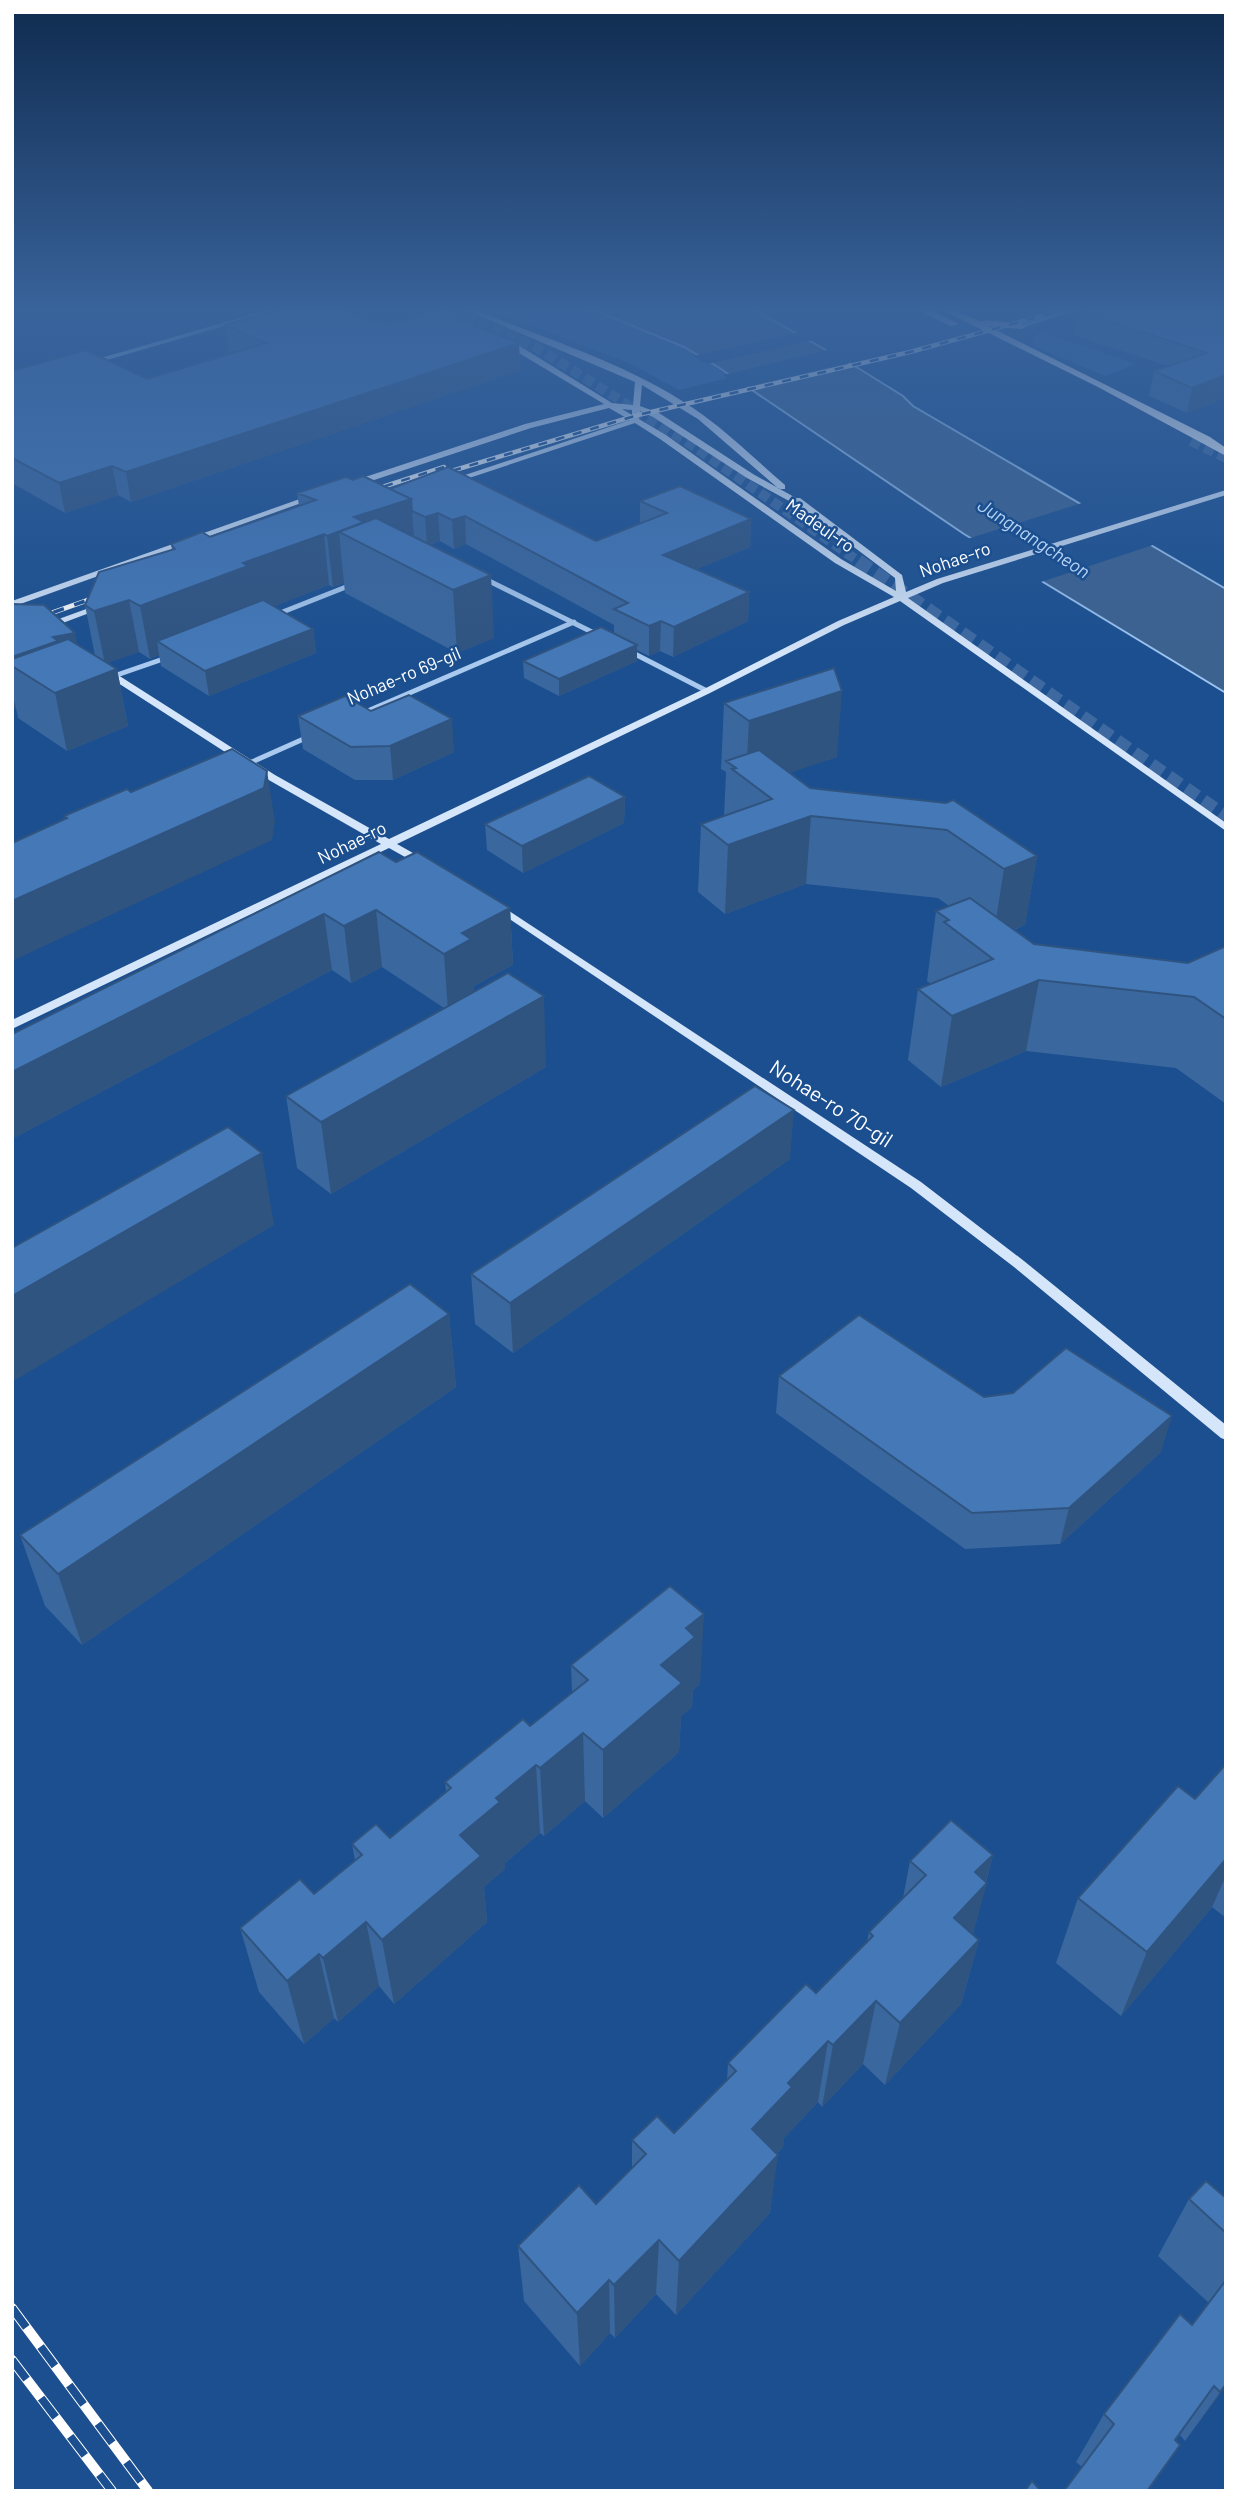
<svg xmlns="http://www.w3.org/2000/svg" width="1238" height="2503" viewBox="0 0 1238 2503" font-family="Barlow,sans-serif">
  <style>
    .green { fill: #2e69ad }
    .water { fill: #3c6290; stroke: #9cc4f0; stroke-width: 2 }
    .pier { fill: #1b4f8f }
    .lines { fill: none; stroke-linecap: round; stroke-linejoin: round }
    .trunk-tunnel-far1 { stroke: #3d69a0; stroke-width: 10; stroke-dasharray: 10 5; stroke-linecap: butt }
    .trunk-tunnel { stroke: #3d69a0; stroke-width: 14; stroke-dasharray: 14 7; stroke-linecap: butt }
    .minor-far1 { stroke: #a9c9ee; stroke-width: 3.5 }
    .minor { stroke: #a9c9ee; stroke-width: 5 }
    .secondary { fill: #d6e6fa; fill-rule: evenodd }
    .trunk { fill: #f8faff; fill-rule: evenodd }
    .rail-far2-casing { stroke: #fff; stroke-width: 4.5 }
    .rail-far1-casing { stroke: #fff; stroke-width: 5 }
    .rail-casing { stroke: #fff; stroke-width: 10 }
    .rail-far2 { stroke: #1b4f8f; stroke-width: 2.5; stroke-dasharray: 9; stroke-linecap: butt }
    .rail-far1 { stroke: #1b4f8f; stroke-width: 3.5; stroke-dasharray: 11; stroke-linecap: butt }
    .rail { stroke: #1b4f8f; stroke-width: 8; stroke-dasharray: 24; stroke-linecap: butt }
    .wall { fill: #3a679d }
    .shaded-wall { fill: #305480 }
    .building { fill: #4478b7; stroke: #305480; stroke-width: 2 }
    .labels { text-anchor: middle; stroke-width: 5; stroke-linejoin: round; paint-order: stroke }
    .far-street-label { font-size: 18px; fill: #fff; stroke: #1b4f8f }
    .far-water-label { font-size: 19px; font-style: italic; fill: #b5d3f5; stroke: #1b4f8f }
    .street-label { font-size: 21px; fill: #fff; stroke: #1b4f8f }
  </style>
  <rect width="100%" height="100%" fill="#1b4f8f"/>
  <g class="green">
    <path d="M486,308H589L684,347L732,377L679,390L631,364Z"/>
    <path d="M1041,332L1136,364L1105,376L1036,347L1031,338Z"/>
  </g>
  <path class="water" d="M589,308H751L858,368L903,396L913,406L1226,589V693L964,534L718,367L684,347Z"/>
  <g class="pier">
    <path d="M801,332L814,340L707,364L693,356Z"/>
    <path d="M830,349L853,362L742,388L723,375Z"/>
    <path d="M1085,502L1156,544L1038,583L967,539Z"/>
  </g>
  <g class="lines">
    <g class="trunk-tunnel-far1">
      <path d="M452,308L537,348L690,444L861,563"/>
      <path d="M1191,441L1226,458"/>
    </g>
    <path class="trunk-tunnel" d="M858,561L1226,817"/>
    <path class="minor-far1" d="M97,361L280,308"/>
    <g class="minor">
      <path d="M485,579L600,636"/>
      <path d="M275,615L351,585"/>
      <path d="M629,651L707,691"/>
      <path d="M111,677L169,657"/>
      <path d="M363,713L574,622"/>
      <path d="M245,765L308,737"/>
    </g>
    <g class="secondary">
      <path d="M429,308H438L475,325L469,326Z"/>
      <path d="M461,308H470C546,339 637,366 703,415C732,436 758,462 785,485V489H779L698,419L642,385L640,406L659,413L753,474L796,498H800L902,575L906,592L937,579L1226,490V495L943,583L908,598L1226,823V831L900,601L844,625L710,693L397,844L429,862V866H421L389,848L12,1029V1020L381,844L267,779L101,672V668H107L275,775L389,839L704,689L838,621L894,597L835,563L660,439L635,423L451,484L444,482L630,420L609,408L531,428L353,487H347V483L525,424L604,404L499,341V337H505L612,403L633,405L635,382ZM622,409L632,410V415ZM640,411L653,417L747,478L802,508L895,578L896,591L841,559L666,435L639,419Z"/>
      <path d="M1075,308H1085L1024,327L1018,326Z"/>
      <path d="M311,495L318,497L12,607V601Z"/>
      <path d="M100,604L108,606L12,642V636Z"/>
      <path d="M494,901L921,1182L1024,1261L1226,1425V1440L1221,1438L1014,1267L911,1188L490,906V902Z"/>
    </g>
    <g class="trunk">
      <path d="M913,308H926L959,324L951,326Z"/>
      <path d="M938,308H950L981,322L985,320L1025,324L1027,326L1022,329L988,326L1210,437L1226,448V456L1098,387Z"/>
    </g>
    <g class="rail-far2-casing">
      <g id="rail-far2">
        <path d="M435,476L638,415L910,352L1071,308"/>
        <path d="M367,492L444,467"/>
      </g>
    </g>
    <g class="rail-far1-casing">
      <path id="rail-far1" d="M12,627L105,594"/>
    </g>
    <g class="rail-casing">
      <g id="rail">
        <path d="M12,2308L148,2491"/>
        <path d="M12,2360L112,2491"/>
      </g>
    </g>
    <use href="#rail-far2" class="rail-far2"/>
    <use href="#rail-far1" class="rail-far1"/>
    <use href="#rail" class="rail"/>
  </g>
  <g class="wall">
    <path d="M1226,308L1187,413L1149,396L1154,371L1168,366L1074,335L1078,311Z"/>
    <path d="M374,323L391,324L519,343L520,370L131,502L118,495L65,513L12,483V371L147,379L232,353L229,352L225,325Z"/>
    <path d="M353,480L596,541L640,524V501L751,519L750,547L697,569L749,592L748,621L673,657L660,651L649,656L637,650V661L559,696L524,678L523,661L614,633V625L466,544L454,549L440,541L429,545L494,638L457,653L345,593L344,583L333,587L329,585L274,606L313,629L316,653L209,696L161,666L159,655L150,659L139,652L107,663L117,669L128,726L67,751L18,718L16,708L12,710V604L95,656L85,605L172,550L171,544L210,537L299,506L297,493Z"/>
    <path d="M724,703L837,757L790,772L810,788L1037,856L1025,925L1014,930L1034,944L1188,963L1226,946V1104L1176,1068L1026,1051L941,1087L908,1060L918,989L931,984L927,981L936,911L949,906L938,898L806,884L725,914L698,892L701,824L724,816L726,772L721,769Z"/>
    <path d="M371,711L454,752L393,780H355L303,749L298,716Z"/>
    <path d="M625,797L624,823L523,873L487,850L485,824Z"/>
    <path d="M396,862L510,908L513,965L474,986V992L546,1067L331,1194L297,1168L286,1096L444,1008L382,967L351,983L332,970L12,1139V1034Z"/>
    <path d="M790,1159L513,1353L475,1324L471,1274Z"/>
    <path d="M449,1314L456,1387L82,1645L45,1606L20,1535Z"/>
    <path d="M779,1376L984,1397L1161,1452L1060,1544L965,1549L776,1413Z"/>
    <path d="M571,1665L700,1684L693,1690L692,1707L681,1716L679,1752L603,1818L585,1801L544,1836L540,1833L505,1863V1869L484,1887L487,1922L394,2004L379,1986L338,2022L334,2018L304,2044L259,1992L240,1928L314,1894L355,1861L352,1844L390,1838L446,1791L445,1782L530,1726L572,1692Z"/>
    <path d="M1226,1764V1918L1212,1907L1121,2016L1056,1963L1078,1898L1195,1799Z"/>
    <path d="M993,1855L973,1934L979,1940L961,2004L885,2085L863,2064L822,2107L818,2102L784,2138L783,2147L777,2154L770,2213L676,2315L656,2294L615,2338L610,2333L580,2366L524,2301L518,2246L596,2204L632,2168V2140L674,2133L727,2080L728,2063L816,1993L867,1942L869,1932L903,1898L910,1861Z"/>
    <path d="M1226,2198V2388L1225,2387L1185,2441L1180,2435L1175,2441L1180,2445L1148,2491H1064L1082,2467L1076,2462L1104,2414L1192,2325L1209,2303L1158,2256L1189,2199Z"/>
  </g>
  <g class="shaded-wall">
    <path d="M519,343L520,370L131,502L126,472Z"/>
    <path d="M1226,375V398L1187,413L1192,388Z"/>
    <path d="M112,466L118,495L65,513L59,483Z"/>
    <path d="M411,499L415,549L339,532L344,583L333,587L327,536L354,517Z"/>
    <path d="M438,513L440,541L427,545L425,517Z"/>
    <path d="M465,516L466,544L454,549L452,520Z"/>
    <path d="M751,519L750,547L662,584L663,555Z"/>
    <path d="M324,534L329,585L254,614L157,641L159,655L150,659L140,606L243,563Z"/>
    <path d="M491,575L494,638L457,653L453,590Z"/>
    <path d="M749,592L748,621L673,657L674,627Z"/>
    <path d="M129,600L139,652L105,664L94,611Z"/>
    <path d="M661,621L660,651L649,656V626Z"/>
    <path d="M313,629L316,653L209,696L205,671Z"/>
    <path d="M75,633L85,681L117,669L128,726L67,751L55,693L12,666V657L53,637Z"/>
    <path d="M637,645V661L559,696V679Z"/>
    <path d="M842,691L837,757L753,785L746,779L749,721Z"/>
    <path d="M12,692L16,708L12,710Z"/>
    <path d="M452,719L454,752L393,780L390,746Z"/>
    <path d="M267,771L275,822L272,840L12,961V901Z"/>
    <path d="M625,797L624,823L523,873L522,846Z"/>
    <path d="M811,816L806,884L725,914L728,845Z"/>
    <path d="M1037,856L1025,925L993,938L1004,869Z"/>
    <path d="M510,908L513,965L474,986V996L448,1011L444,954L462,933Z"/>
    <path d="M376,910L382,967L351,983L344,926Z"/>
    <path d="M324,914L332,970L12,1139V1072Z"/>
    <path d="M1039,980L1026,1051L941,1087L952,1016Z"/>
    <path d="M544,996L546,1067L331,1194L321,1122Z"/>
    <path d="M794,1110L790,1159L513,1353L510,1303Z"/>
    <path d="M262,1153L274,1225L12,1382V1296Z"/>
    <path d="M449,1314L456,1387L82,1645L58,1574Z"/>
    <path d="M1172,1416L1161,1452L1060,1544L1069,1508Z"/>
    <path d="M704,1614L700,1684L693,1690L692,1707L681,1716L679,1752L603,1818V1750L686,1628Z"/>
    <path d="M583,1733L585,1801L544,1836L540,1768Z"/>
    <path d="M536,1765L540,1833L505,1863V1869L484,1887L487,1922L394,2004L382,1940L460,1835L496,1798Z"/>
    <path d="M993,1855L985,1885L987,1883L969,1948L954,1918L975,1872Z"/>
    <path d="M1226,1859V1876L1212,1907L1121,2016L1147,1952Z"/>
    <path d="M366,1922L379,1986L338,2022L323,1958Z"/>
    <path d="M979,1940L961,2004L885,2085L900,2023Z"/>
    <path d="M319,1954L334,2018L304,2044L287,1981Z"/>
    <path d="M876,2001L863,2064L822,2107L833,2045Z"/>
    <path d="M828,2041L818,2102L784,2138L783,2147L745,2188L752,2129L788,2083Z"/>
    <path d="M778,2155L770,2213L676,2315L679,2261Z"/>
    <path d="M659,2240L656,2294L615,2338L614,2285Z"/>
    <path d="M609,2280L610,2333L580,2366L577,2313Z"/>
    <path d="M1226,2384V2386L1185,2441Z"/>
    <path d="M1214,2386L1180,2435L1142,2487L1175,2440Z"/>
  </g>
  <g class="building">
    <path d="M285,308H340L374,323L383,321L391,324L435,310L519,343L126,472L112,466L59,483L12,458V371L86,350L147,379L266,343L225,325Z"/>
    <path d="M1086,308H1226V375L1192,388L1154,371L1207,353L1078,311Z"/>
    <path d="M448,467L596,541L667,513L640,501L680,486L751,519L663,555L749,592L674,627L661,621L649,626L614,609L628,603L465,516L452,520L438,513L425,517L412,511L411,499L390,489Z"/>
    <path d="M363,476L411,499L354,517L364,522L327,536L324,534L243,563L248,566L140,606L129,600L94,611L85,605L99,572L175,549L171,544L202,532L210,537L316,500L297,493L346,477L353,480Z"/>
    <path d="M376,518L491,575L453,590L339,532Z"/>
    <path d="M263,600L313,629L205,671L157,641Z"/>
    <path d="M12,604L44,605L75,633L53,637L58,641L12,657Z"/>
    <path d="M601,627L637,645L559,679L523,661Z"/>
    <path d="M68,639L117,669L55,693L12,666V659Z"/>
    <path d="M834,668L842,691L749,721L724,703Z"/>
    <path d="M409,695L452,719L390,746L351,747L298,716L345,696L371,711Z"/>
    <path d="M232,749L267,771L264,788L12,901V843L67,818L64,816L127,789L131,792Z"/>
    <path d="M759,750L810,788L946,803L953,800L1037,856L1004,869L947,830L811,816L728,845L701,824L772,799L732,769L736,768L726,761Z"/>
    <path d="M589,776L625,797L522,846L485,824Z"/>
    <path d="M379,852L396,862L417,852L510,908L462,933L471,939L444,954L376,910L344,926L324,914L12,1072V1034Z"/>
    <path d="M970,898L1034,944L1188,963L1226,946V1019L1194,997L1039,980L952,1016L918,989L993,959L944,922L949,920L936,911Z"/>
    <path d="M508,973L544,996L321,1122L286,1096Z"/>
    <path d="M755,1086L794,1110L510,1303L471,1274Z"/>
    <path d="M228,1127L262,1153L12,1296V1248Z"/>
    <path d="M410,1284L449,1314L58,1574L20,1535Z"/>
    <path d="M859,1315L984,1397L1013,1393L1066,1348L1172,1416L1069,1508L972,1513L779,1376Z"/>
    <path d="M670,1586L704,1614L686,1628L695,1637L661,1665L682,1683L603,1750L583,1733L540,1768L536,1765L496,1798L500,1802L460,1835L481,1856L382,1940L366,1922L323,1958L319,1954L287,1981L240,1928L300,1879L314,1894L362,1855L352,1844L376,1824L390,1838L451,1788L445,1782L523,1719L530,1726L588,1680L571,1665Z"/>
    <path d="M1226,1764V1859L1147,1952L1078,1898L1178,1786L1195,1799Z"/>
    <path d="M951,1820L993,1855L975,1872L987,1883L954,1918L979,1940L900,2023L876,2001L833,2045L828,2041L788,2083L792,2087L752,2129L778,2155L679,2261L659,2240L614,2285L609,2280L577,2313L518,2246L579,2185L596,2204L646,2154L632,2140L657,2116L674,2133L736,2071L728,2063L806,1984L816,1993L873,1936L869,1932L926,1875L910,1861Z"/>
    <path d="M1206,2181L1226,2198V2233L1189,2199Z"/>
    <path d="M1226,2280V2384L1220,2392L1214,2386L1175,2440L1180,2445L1147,2491H1064L1114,2424L1104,2414L1180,2314L1192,2325Z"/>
    <path d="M1032,2481L1041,2491H1025Z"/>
  </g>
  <linearGradient id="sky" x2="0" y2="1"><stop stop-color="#0f2b4f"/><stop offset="0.47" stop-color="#39639b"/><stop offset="1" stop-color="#39639b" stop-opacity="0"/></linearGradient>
  <rect width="1238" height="658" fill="url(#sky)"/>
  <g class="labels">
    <g class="far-street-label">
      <text transform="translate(820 526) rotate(35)" y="6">Madeul-ro</text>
      <text transform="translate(955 560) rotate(-19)" y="6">Nohae-ro</text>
      <text transform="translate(404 676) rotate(-23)" y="6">Nohae-ro 69-gil</text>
      <text transform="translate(352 843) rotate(-26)" y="6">Nohae-ro</text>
    </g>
    <g class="far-water-label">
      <text transform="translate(1034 538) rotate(33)" y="7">Jungnangcheon</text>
    </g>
    <g class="street-label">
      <text transform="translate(831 1104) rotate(33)" y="7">Nohae-ro 70-gil</text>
    </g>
  </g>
  <rect width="1238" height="2503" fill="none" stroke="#ffffff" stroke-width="28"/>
</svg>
